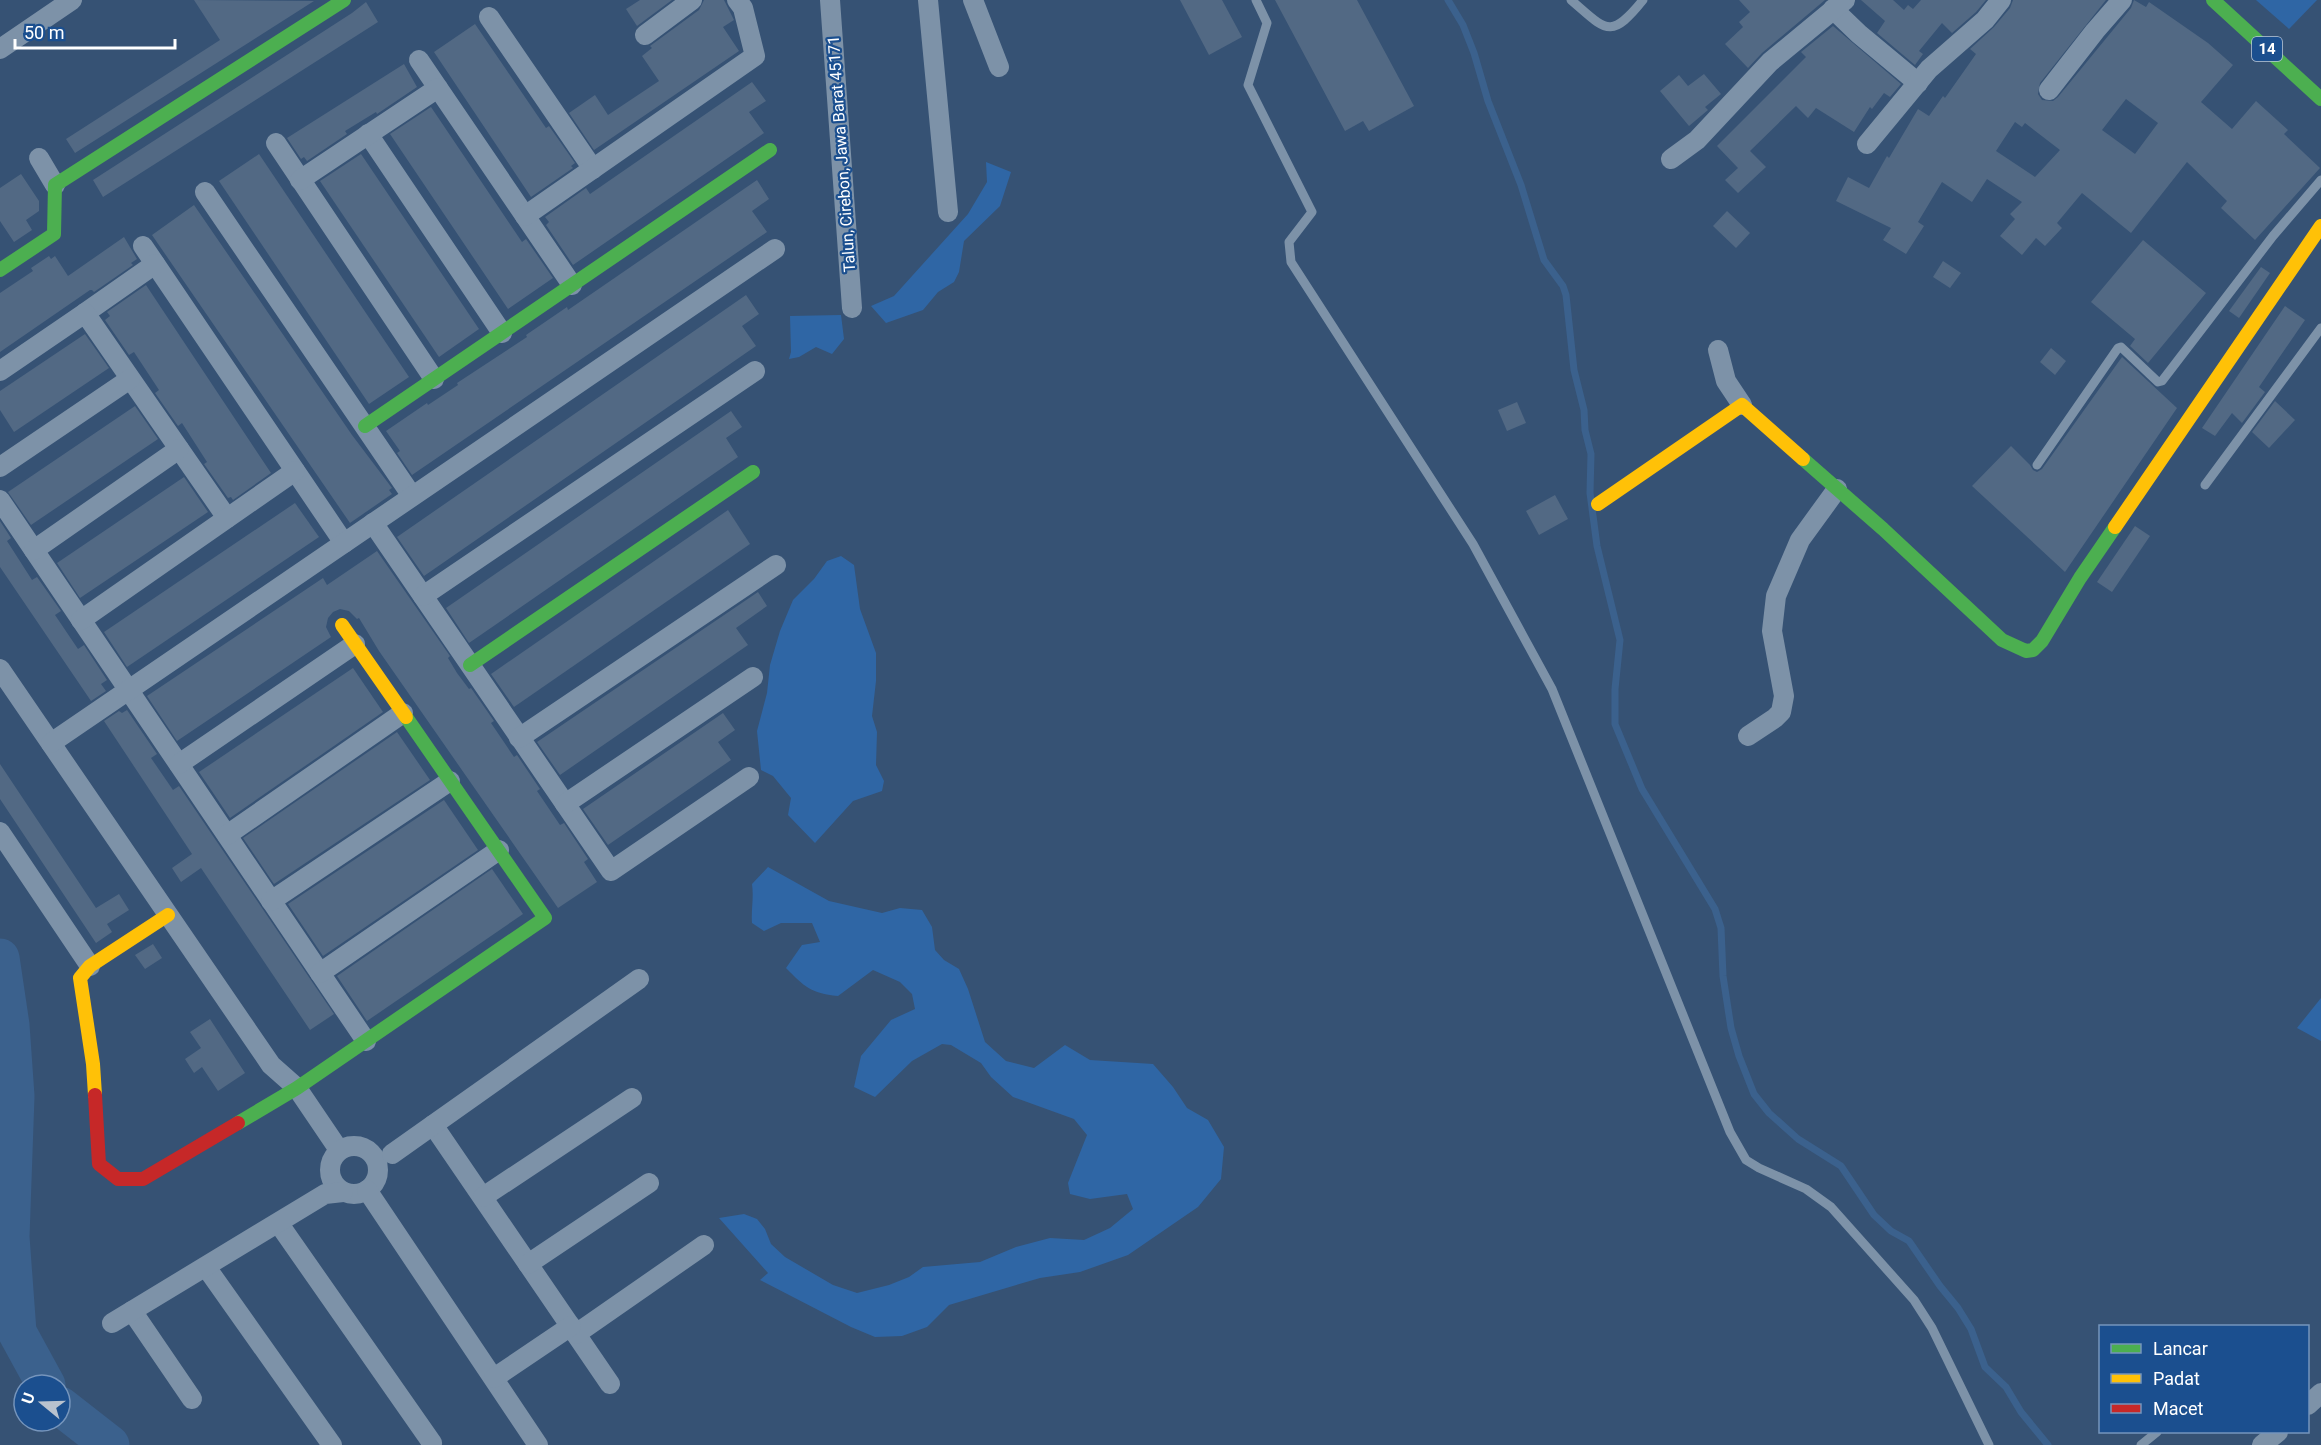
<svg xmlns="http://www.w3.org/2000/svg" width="2321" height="1445" viewBox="0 0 2321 1445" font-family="Roboto,sans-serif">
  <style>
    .green { fill: #2f66a5 }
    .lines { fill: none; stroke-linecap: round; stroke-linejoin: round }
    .stream { stroke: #3b618d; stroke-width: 7 }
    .river { stroke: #3b618d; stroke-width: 39 }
    .building { fill: #526984; fill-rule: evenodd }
    .lane { stroke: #7d92a8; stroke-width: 9 }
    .street { stroke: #7d92a8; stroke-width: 20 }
    .fast { stroke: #4caf50; stroke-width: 14 }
    .slow { stroke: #ffc107; stroke-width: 14 }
    .jam { stroke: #c62828; stroke-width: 14 }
    .labels { text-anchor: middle; stroke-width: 4.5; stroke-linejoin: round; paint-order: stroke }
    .shield { fill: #1b4f8f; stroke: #bbcadd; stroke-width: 1.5 }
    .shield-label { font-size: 15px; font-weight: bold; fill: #fff }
    .street-label { font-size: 16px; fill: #fff; stroke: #1b4f8f }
  </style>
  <rect width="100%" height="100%" fill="#365274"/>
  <g class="green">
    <path d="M2256,0H2317L2289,29Z"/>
    <path d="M986,162L1011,172L1000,206L964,241L959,272L954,282L938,292L923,310L886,323L871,306L894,296L968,214L987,182Z"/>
    <path d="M841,315L844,339L832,354L816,347L799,357L789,359L791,352L790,316Z"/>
    <path d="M841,556L854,565L860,609L876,653V681L872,716L877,732L876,765L884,781L882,791L853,801L815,843L788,815L791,798L773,776L761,770L757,731L767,693L770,665L780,631L793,600L814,579L827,561Z"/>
    <path d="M768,867L829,901L882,913L900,908L922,910L932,927L935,950L944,960L959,969L968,989L985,1042L1006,1061L1034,1068L1065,1045L1090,1060L1153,1064L1173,1087L1187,1108L1208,1120L1224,1147L1221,1179L1198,1207L1128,1255L1080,1272L1040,1278L949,1305L927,1327L902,1336L875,1337L851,1327L760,1280L768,1273L719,1218L744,1214L757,1219L765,1229L771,1244L785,1257L833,1285L857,1293L889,1285L909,1277L923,1267L980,1262L1016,1247L1050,1238L1084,1240L1110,1228L1133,1209L1127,1194L1090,1199L1070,1194L1068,1183L1087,1135L1074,1119L1013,1097L991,1077L981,1063L951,1045L942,1044L912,1061L875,1097L854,1087L861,1056L891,1020L915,1009L912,994L900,982L873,970L838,996C810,993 805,987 786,968L802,945L820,942L812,923H781L764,931L752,923C751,910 754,898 752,884Z"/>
    <path d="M2321,998V1041L2297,1028Z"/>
  </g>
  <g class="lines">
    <path class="stream" d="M1448,0L1463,25L1474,53L1488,101L1521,185L1544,260L1563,286L1566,295L1574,370L1584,410L1585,430L1591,454L1590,493L1597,546L1620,640L1615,689V724L1642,789L1715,909L1721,928L1723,976L1731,1028L1739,1056L1754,1094L1769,1113L1798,1139L1841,1166L1874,1215L1891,1231L1909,1241L1940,1286L1958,1308L1971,1329L1985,1367L2006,1387L2021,1412L2048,1445"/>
    <g class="river">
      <path d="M0,958L10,1025L15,1096L10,1237L17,1332L46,1385"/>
      <path d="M60,1406L110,1445"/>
    </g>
  </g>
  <g class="building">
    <path d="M194,0L314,1L75,153L66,139L220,40Z"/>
    <path d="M640,0H672L637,26L626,9Z"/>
    <path d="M704,0H724L734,20L723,27L739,51L594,150L569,113L595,95L608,115L659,81L642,56L652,48L650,46L699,10Z"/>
    <path d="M1180,0H1222L1242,37L1209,55Z"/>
    <path d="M1275,0H1357L1414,106L1369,131L1363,121L1345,131Z"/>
    <path d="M1739,0H1825L1762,53L1748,68L1725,44L1743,27L1739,22L1750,12Z"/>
    <path d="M1861,0H1893L1904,10L1908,5L1913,9L1921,0H1986L1976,12L1952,33L1942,23L1919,51L1923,54L1915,65L1877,33L1885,21Z"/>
    <path d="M2013,0H2106L2040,83L2038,94L2042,100L2053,101L2058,97L2131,8L2134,0L2146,7L2149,2L2208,43L2233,65L2201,102L2232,129L2256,101L2288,130L2284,134L2320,168L2255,240L2221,208L2227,201L2187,162L2131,233L2082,193L2057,223L2062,228L2045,246L2036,238L2022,255L2000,236L2015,219L2010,214L2022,202L1987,179L1972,202L1942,182L1918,222L1924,226L1906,254L1883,240L1891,228L1836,201L1848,177L1869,188L1887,156L1889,158L1918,109L1929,116L1943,96L1945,98L1976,54L1970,49L1994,27L2010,8ZM2126,99L2158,123L2135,154L2102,130ZM2015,122L2022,127L2025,123L2060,150L2035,177L1996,151Z"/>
    <path d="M366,2L378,22L103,197L93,180L352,13Z"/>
    <path d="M475,24L546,128L549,126L575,163L571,166L573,168L531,197L434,52Z"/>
    <path d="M1833,26L1901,84L1890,97L1884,93L1872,109L1870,107L1854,132L1816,108L1808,118L1796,106L1750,151L1766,167L1738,193L1725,180L1738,168L1717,146L1806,57L1801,52Z"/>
    <path d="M404,64L417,87L377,114L376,112L345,131L347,134L307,161L304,157L301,159L287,138Z"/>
    <path d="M1704,74L1721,94L1705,107L1708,110L1689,126L1660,91L1679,75L1688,86Z"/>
    <path d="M752,82L766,101L749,112L764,133L573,265L546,225L549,222L545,217L586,188L590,194Z"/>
    <path d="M431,107L522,242L526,239L553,278L508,309L390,134Z"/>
    <path d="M259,154L409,377L369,404L219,181Z"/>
    <path d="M361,154L479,329L439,357L320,181Z"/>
    <path d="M21,174L39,201V211L26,220L32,230L14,242L0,221V188Z"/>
    <path d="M757,180L769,199L752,211L767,232L412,475L397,453L400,451L386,431L427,403L428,405L458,385L457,383L527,337L526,335L567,307L568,310Z"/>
    <path d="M194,205L352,435L392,488L389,490L392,494L350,523L152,235Z"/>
    <path d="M1727,211L1750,233L1736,248L1713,226Z"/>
    <path d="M124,237L137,259L131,263L133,265L94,292L92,290H90L0,352V293L33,271L31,268L49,256L51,259L55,256L68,276Z"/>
    <path d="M2143,240L2206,293L2148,363L2130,346L2135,339L2091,302Z"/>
    <path d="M1943,261L1961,273L1950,288L1933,277Z"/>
    <path d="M2261,267L2270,273L2239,318L2229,311Z"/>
    <path d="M146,285L271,473L233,500L231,497L228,498L204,464L207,462L182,423L178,426L155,393L159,390L134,352L129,355L105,320L110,316L107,312Z"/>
    <path d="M746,295L759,314L742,326L756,346L424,576L397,537Z"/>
    <path d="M2285,306L2305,320L2259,387L2265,392L2242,423L2232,413L2215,436L2202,428Z"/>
    <path d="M85,334L109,368L14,432L0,410V391Z"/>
    <path d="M2051,348L2066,361L2055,375L2040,362Z"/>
    <path d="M2122,357L2177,408L2065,572L1972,486L2011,446L2030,465L2033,470L2037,472L2042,469Z"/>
    <path d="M2275,401L2295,420L2269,448L2252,432Z"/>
    <path d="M1517,402L1526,423L1507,431L1498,410Z"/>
    <path d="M135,406L158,439L31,525L8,492Z"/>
    <path d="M731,411L742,427L726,438L738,457L469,643L446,608Z"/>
    <path d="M184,477L208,512L80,598L57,563Z"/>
    <path d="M1555,495L1568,519L1539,535L1526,511Z"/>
    <path d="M295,503L319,537L127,667L104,632Z"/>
    <path d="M728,510L750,544L514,707L491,674Z"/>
    <path d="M0,521L11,538L7,541L32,580L37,577L61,611L55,615L78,649L84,645L107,680L101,684L106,691L91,701L0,567Z"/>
    <path d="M2135,526L2150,536L2112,592L2097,582Z"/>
    <path d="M377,551L450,656L448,658L457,673L469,689L471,688L494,721L491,723L514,757L517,755L540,789L537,791L560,825L564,823L588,859L584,862L597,882L558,908L379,651L359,618L357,619L349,611L340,609L333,612L328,618L326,627L331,637L177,741L147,696L323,578L327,585Z"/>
    <path d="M758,592L767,606L736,628L748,645L560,775L537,742Z"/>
    <path d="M353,668L383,712L230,818L199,772Z"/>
    <path d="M127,710L157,754L151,758L173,790L179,786L334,1014L310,1030L201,868L181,882L172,868L192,854L104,721L119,711L122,713Z"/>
    <path d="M723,713L735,730L718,742L731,760L608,845L583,809Z"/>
    <path d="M397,732L430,780L274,884L243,838Z"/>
    <path d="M0,764L96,908L119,894L129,910L107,924L112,932L96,943L0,799Z"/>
    <path d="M444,800L478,850L323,956L288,904Z"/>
    <path d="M492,869L523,914L367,1021L337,976Z"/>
    <path d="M153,944L162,958L145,969L135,955Z"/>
    <path d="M210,1019L245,1073L218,1091L202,1067L194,1073L185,1059L201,1048L190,1032Z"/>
  </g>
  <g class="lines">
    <g class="lane">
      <path d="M1256,0L1267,23L1248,85L1312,212L1289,242L1291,262L1473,544L1552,689L1730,1132L1746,1160L1759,1168L1806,1189L1831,1207L1914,1300L1932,1328L1989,1445"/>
      <path d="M1571,0C1606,30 1610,41 1643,0"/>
      <path d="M2037,465L2118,348L2121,347L2158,382L2162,381L2273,236L2321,180"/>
      <path d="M2205,485L2321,328"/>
      <path d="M2141,1445L2157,1432"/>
    </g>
    <g class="street">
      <path d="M830,0L852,308"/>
      <path d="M928,0L948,212"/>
      <path d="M973,0L999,67"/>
      <path d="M1833,9L1859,34L1918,83"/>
      <path d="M489,17L593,169"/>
      <path d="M645,35L692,0"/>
      <path d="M0,49L72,0"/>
      <path d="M419,60L438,88"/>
      <path d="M2049,90L2095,31L2122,0"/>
      <path d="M368,134L502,333"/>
      <path d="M276,143L434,379"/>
      <path d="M1867,144L1929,69L1985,20L2001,0"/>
      <path d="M39,158L55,185"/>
      <path d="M1671,159L1697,140L1770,62L1845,0"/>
      <path d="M300,180L438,88L572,285"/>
      <path d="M205,192L412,496"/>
      <path d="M525,216L755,56L743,8L737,0"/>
      <path d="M143,246L344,543"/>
      <path d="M85,313L155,264"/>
      <path d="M1718,350L1726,381L1742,405"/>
      <path d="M0,371L85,313L227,518"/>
      <path d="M0,467L130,379"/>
      <path d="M0,500L366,1041"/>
      <path d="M373,523L611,871L749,777"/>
      <path d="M34,550L179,449"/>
      <path d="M423,596L755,371"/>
      <path d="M81,620L295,471"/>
      <path d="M0,669L271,1065L297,1088L339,1150"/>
      <path d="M1748,736L1775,718L1781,712L1784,696L1772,631L1776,596L1800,540L1837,489"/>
      <path d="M519,738L776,565"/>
      <path d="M51,743L775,249"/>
      <path d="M179,764L355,644"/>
      <path d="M565,804L753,677"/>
      <path d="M0,832L90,966"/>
      <path d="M227,835L403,713"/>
      <path d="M271,901L450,781"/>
      <path d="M320,973L499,850"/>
      <path d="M433,1125L610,1384"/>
      <circle cx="354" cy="1170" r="24"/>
      <path d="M392,1154L639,979"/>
      <path d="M367,1190L538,1445"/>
      <path d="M483,1197L632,1098"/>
      <path d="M279,1224L432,1443L431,1445"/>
      <path d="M528,1264L649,1183"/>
      <path d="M206,1267L332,1445"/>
      <path d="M132,1311L192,1399"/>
      <path d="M112,1323L325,1194L343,1192"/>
      <path d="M576,1334L704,1245"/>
      <path d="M494,1378L571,1326"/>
      <path d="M2308,1405L2321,1393"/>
      <path d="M2262,1445L2278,1432"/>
    </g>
    <g class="fast">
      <path d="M2213,0L2321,99"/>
      <path d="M0,270L54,234L55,185L344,0"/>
      <path d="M365,426L770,150"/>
      <path d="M1803,459L1883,529L2002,640L2026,651L2033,650L2042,641L2080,578L2115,527"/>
      <path d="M470,665L753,472"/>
      <path d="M238,1123L297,1088L545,918L406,717"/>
    </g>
    <g class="slow">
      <path d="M1598,504L1742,405L1803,459"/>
      <path d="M2115,527L2321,226"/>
      <path d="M342,625L406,717"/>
      <path d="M95,1095L93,1064L80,978L90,966L168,915"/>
    </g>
    <path class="jam" d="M95,1095L99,1164L118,1179H143L238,1123"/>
  </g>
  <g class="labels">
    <rect class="shield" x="2252" y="37" width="30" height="24" rx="4.5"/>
    <g class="shield-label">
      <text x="2267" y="54">14</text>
    </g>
    <g class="street-label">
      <text transform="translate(841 154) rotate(-94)" y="6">Talun, Cirebon, Jawa Barat 45171</text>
    </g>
  </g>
  <rect x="2099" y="1325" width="210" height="108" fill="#1b4f8f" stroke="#7695bc" stroke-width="1.5"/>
  <rect x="2111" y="1344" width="30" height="9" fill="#4caf50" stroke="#7695bc" stroke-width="1.5"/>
  <text x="2153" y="1355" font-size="18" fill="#ffffff">Lancar</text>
  <rect x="2111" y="1374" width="30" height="9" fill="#ffc107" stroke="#7695bc" stroke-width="1.5"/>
  <text x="2153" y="1385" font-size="18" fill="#ffffff">Padat</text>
  <rect x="2111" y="1404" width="30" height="9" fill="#c62828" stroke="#7695bc" stroke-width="1.5"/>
  <text x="2153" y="1415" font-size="18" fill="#ffffff">Macet</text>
  <g transform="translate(42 1403) rotate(289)"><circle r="28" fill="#1b4f8f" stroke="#7695bc" stroke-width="1.5"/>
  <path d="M0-4.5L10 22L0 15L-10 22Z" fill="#b9c2ce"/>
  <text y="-9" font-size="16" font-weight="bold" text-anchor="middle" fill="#ffffff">U</text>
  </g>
  <path d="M15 39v9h160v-9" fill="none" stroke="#ffffff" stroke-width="3"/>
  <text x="24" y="39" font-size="18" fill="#ffffff" stroke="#1b4f8f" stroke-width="4.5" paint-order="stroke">50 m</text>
</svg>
